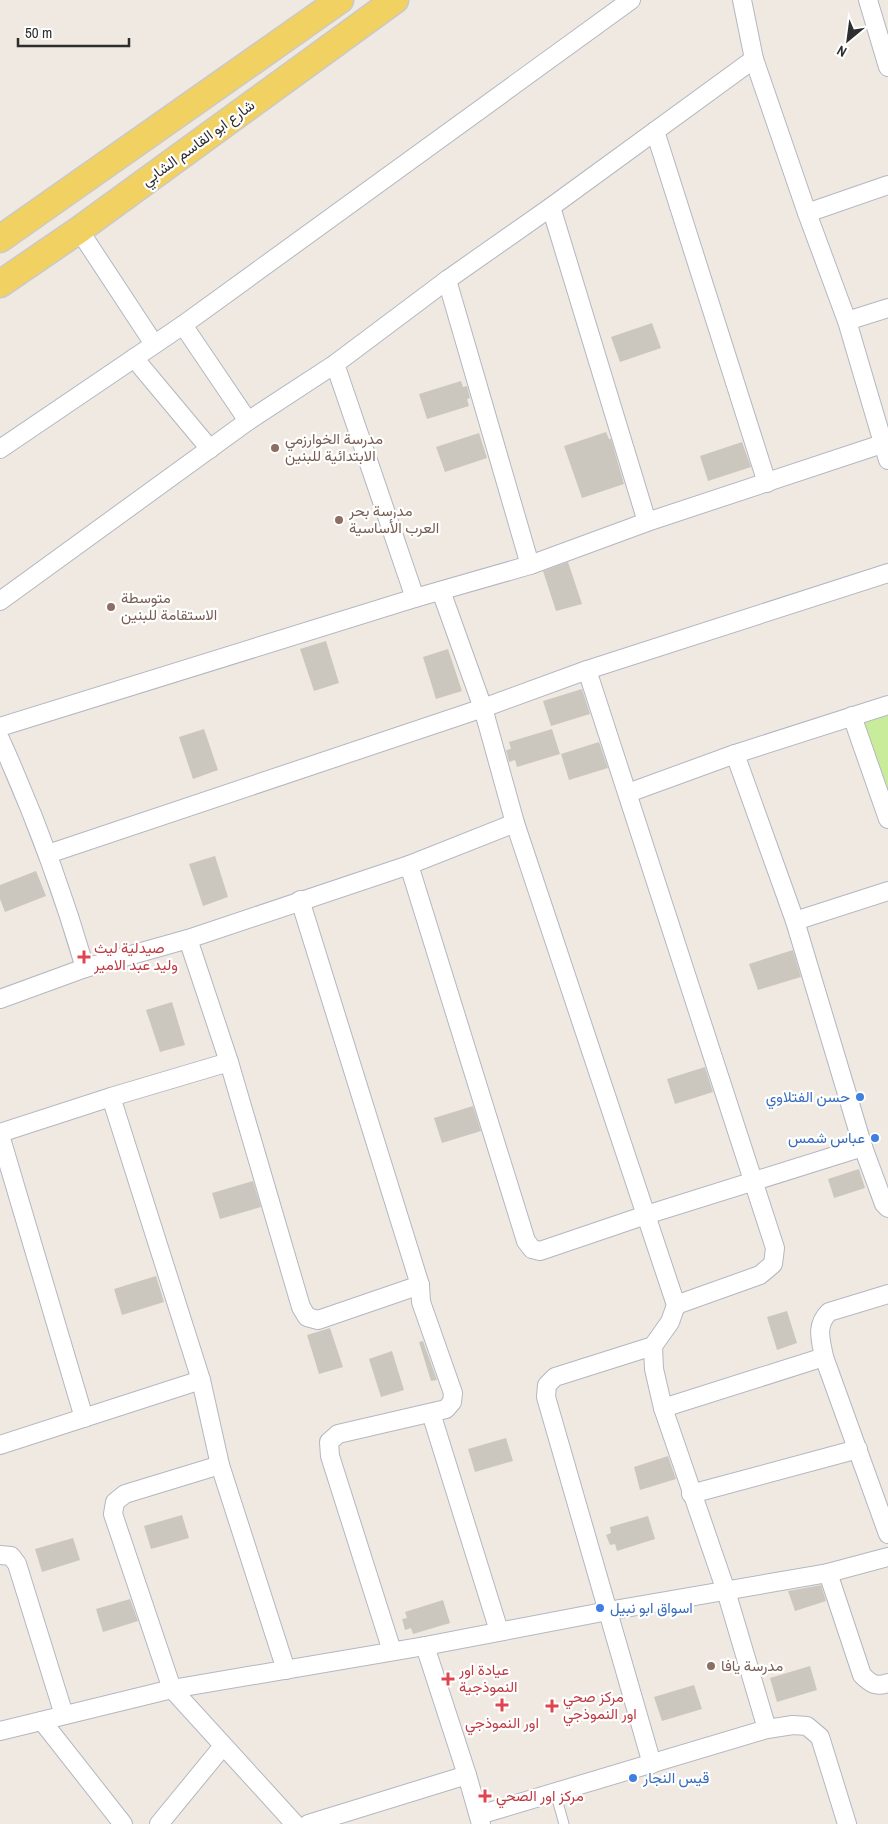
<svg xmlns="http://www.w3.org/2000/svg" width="888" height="1824" viewBox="0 0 888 1824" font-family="'Archivo Narrow',Vazirmatn,sans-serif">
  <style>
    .pitch { fill: #c9ec9a }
    .building { fill: #cbc7bf }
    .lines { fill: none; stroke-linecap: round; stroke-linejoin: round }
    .lane-casing { stroke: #b4b7c1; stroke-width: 11 }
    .street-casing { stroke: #b4b7c1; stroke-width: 20 }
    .primary-casing { stroke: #c9c9c9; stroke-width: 29 }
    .lane { stroke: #fff; stroke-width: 9 }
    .street { stroke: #fff; stroke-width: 18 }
    .primary { stroke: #f2d163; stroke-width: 26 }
    .education-dot { fill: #8d6e63; stroke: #fff; stroke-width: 2 }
    .health-dot { fill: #e0444e; stroke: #fff; stroke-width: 2 }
    .shop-dot { fill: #3f7fe0; stroke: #fff; stroke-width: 2 }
    .labels { text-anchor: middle; stroke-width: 4.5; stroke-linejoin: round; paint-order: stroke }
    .street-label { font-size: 15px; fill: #2e2e2e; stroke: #fff }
    .education-label { font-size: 15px; fill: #785e54; stroke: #fff; text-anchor: start }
    .health-label { font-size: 15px; fill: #be3a42; stroke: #fff; text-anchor: start }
    .shop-label { font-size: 15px; fill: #366cbe; stroke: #fff; text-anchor: end }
  </style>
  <rect width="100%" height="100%" fill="#efe9e1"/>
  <path class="pitch" d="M888,705V819L852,716Z"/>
  <g class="building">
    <path d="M652,323L661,348L620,362L611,337Z"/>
    <path d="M461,381L463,387L467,386L470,398L467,399L469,406L427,419L419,394Z"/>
    <path d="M606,432L609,439H611L624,484L582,498L564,446Z"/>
    <path d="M479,433L487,458L445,472L436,447Z"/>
    <path d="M742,442L751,467L708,481L700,456Z"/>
    <path d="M568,562L582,604L556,611L543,571Z"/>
    <path d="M326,641L339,683L314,691L300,649Z"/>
    <path d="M448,649L462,691L436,699L423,657Z"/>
    <path d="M582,689L590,714L551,726L543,701Z"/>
    <path d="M204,729L218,770L193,779L179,737Z"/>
    <path d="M552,729L560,754L517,767L515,760L509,762L506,750L511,749L509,742Z"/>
    <path d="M599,742L608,768L569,780L561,754Z"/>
    <path d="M215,856L228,897L203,906L189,864Z"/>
    <path d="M36,871L46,896L5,912L0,899V885Z"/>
    <path d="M793,950L801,977L758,990L749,964Z"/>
    <path d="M172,1002L185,1045L160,1052L146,1010Z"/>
    <path d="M705,1067L713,1092L675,1104L667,1079Z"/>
    <path d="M473,1106L481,1131L442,1143L434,1118Z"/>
    <path d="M859,1169L865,1188L834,1198L828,1179Z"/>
    <path d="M253,1181L261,1207L220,1219L212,1193Z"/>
    <path d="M156,1276L164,1302L122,1315L114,1289Z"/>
    <path d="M787,1311L797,1343L777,1350L767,1317Z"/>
    <path d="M330,1328L343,1367L319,1374L307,1335Z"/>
    <path d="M423,1341L437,1380L431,1381L419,1342Z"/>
    <path d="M392,1351L404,1390L381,1397L369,1359Z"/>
    <path d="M506,1438L513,1461L475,1472L468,1449Z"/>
    <path d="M668,1456L676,1479L640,1490L634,1467Z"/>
    <path d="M182,1515L189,1538L151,1549L144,1526Z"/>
    <path d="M648,1516L655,1539L617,1551L615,1544L610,1545L606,1535L611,1533L610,1527Z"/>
    <path d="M73,1538L80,1560L42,1572L35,1549Z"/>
    <path d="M821,1585L826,1601L795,1611L788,1591Z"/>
    <path d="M130,1599L138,1621L103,1632L96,1609Z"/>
    <path d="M443,1600L450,1623L413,1634L411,1628L405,1630L402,1619L407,1618L405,1612Z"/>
    <path d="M810,1666L817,1690L777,1702L770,1678Z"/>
    <path d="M694,1685L702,1709L662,1721L654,1697Z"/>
  </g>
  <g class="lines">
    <g class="lane-casing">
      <path id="lane" d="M555,1792L564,1824"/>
    </g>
    <g class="street-casing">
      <g id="street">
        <path d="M742,0L754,59L807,213L847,321L888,460"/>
        <path d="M868,0L888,67"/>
        <path d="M655,131L767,483"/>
        <path d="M551,207L647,522"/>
        <path d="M807,213L888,185"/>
        <path d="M79,230L154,344"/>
        <path d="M447,280L530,565"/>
        <path d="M847,321L888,308"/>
        <path d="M183,325L248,421"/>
        <path d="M134,358L210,449"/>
        <path d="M335,364L415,598"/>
        <path d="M0,449L183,325L631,0"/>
        <path d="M441,591L483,708L515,823L676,1305L670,1322L653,1346L555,1377L547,1385L546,1397L652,1764"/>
        <path d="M0,601L248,421L335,364L447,280L551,207L754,59"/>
        <path d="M587,670L775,1248L773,1264L760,1275L676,1305"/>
        <path d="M852,716L888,819"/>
        <path d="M0,727L415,598L530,565L647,522L882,444"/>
        <path d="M0,739C34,814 62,889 85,968"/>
        <path d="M735,754L795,921L863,1147L884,1204L888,1208"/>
        <path d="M628,793L735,754L888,705"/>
        <path d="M48,854L483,708L587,670L888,573"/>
        <path d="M409,865L526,1241L532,1249L540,1251L646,1215L863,1147"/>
        <path d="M300,900L420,1285L421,1302L453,1393L452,1402L446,1409L338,1434L329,1442L330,1456L392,1651"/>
        <path d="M795,921L888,891"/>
        <path d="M188,939L229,1062L301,1307L307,1317L318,1320L420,1285"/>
        <path d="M0,999L85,968L188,939L409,865L515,823"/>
        <path d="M111,1097L201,1380L220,1465L286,1670"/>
        <path d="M0,1133L111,1097L229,1062"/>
        <path d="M0,1135L84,1418"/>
        <path d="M888,1294L829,1312C815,1326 821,1340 824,1357L888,1534"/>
        <path d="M653,1346L654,1369L663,1408L726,1591L767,1729"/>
        <path d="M663,1408L824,1357"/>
        <path d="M431,1413L499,1631"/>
        <path d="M0,1445L201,1380"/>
        <path d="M220,1465L125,1494L115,1502L113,1514L172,1689L295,1824"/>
        <path d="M691,1494L858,1449"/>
        <path d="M0,1555L11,1556L17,1564L64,1715"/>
        <path d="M828,1573L862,1675C871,1684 876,1687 888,1683"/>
        <path d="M425,1646L467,1775L481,1824"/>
        <path d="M42,1721L123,1824"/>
        <path d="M0,1731L172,1689L425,1646L608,1611L828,1573L888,1557"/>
        <path d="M479,1815L767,1729L793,1725L807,1726L820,1737L847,1824"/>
        <path d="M159,1824L223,1746"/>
        <path d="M308,1824L467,1775"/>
      </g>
    </g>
    <g class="primary-casing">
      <g id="primary">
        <path d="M0,239L340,0"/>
        <path d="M0,284L79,230L395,0"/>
      </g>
    </g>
    <use href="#lane" class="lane"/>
    <use href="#street" class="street"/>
    <use href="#primary" class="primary"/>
  </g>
  <g class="education-dot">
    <circle cx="275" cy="448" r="5"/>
    <circle cx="339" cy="520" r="5"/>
    <circle cx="111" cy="607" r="5"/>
    <circle cx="711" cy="1666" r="5"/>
  </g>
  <g class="health-dot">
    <path d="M81.5 949.5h5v5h5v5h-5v5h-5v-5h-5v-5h5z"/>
    <path d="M445.5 1671.5h5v5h5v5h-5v5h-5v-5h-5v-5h5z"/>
    <path d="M499.5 1697.5h5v5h5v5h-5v5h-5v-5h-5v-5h5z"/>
    <path d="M549.5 1698.5h5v5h5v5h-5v5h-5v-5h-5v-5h5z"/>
    <path d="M482.5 1788.5h5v5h5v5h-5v5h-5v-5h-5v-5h5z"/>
  </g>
  <g class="shop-dot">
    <circle cx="860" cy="1097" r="5"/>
    <circle cx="875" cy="1138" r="5"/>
    <circle cx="600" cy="1608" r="5"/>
    <circle cx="633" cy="1778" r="5"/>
  </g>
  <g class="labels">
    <g class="street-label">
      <text transform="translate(198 143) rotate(-36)" y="5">شارع ابو القاسم الشابي</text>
    </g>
    <g class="education-label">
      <text x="285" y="444">مدرسة الخوارزمي<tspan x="285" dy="17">الابتدائية للبنين</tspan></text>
      <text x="349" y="516">مدرسة بحر<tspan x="349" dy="17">العرب الأساسية</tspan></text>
      <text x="121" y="603">متوسطة<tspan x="121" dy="17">الاستقامة للبنين</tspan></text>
      <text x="721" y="1671">مدرسة يافا</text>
    </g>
    <g class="health-label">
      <text x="94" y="953">صيدلية ليث<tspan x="94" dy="17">وليد عبد الامير</tspan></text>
      <text x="459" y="1675">عيادة اور<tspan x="459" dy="17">النموذجية</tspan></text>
      <text x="563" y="1702">مركز صحي<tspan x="563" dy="17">اور النموذجي</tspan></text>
      <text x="502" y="1728" text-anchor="middle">اور النموذجي</text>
      <text x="496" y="1801">مركز اور الصحي</text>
    </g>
    <g class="shop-label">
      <text x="850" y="1102">حسن الفتلاوي</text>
      <text x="865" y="1143">عباس شمس</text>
      <text x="610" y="1613" text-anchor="start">اسواق ابو نبيل</text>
      <text x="643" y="1783" text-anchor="start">قيس النجار</text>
    </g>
  </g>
  <g transform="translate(848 40) rotate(209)" stroke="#ffffff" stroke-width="4" paint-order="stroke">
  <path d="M0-4L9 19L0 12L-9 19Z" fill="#2e2e2e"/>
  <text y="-8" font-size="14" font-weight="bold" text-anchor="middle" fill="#2e2e2e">N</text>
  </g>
  <path d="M18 38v8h111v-8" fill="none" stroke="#2e2e2e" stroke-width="2.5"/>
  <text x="25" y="38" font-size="15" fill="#2e2e2e" stroke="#ffffff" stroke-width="4" paint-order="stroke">50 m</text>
</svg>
